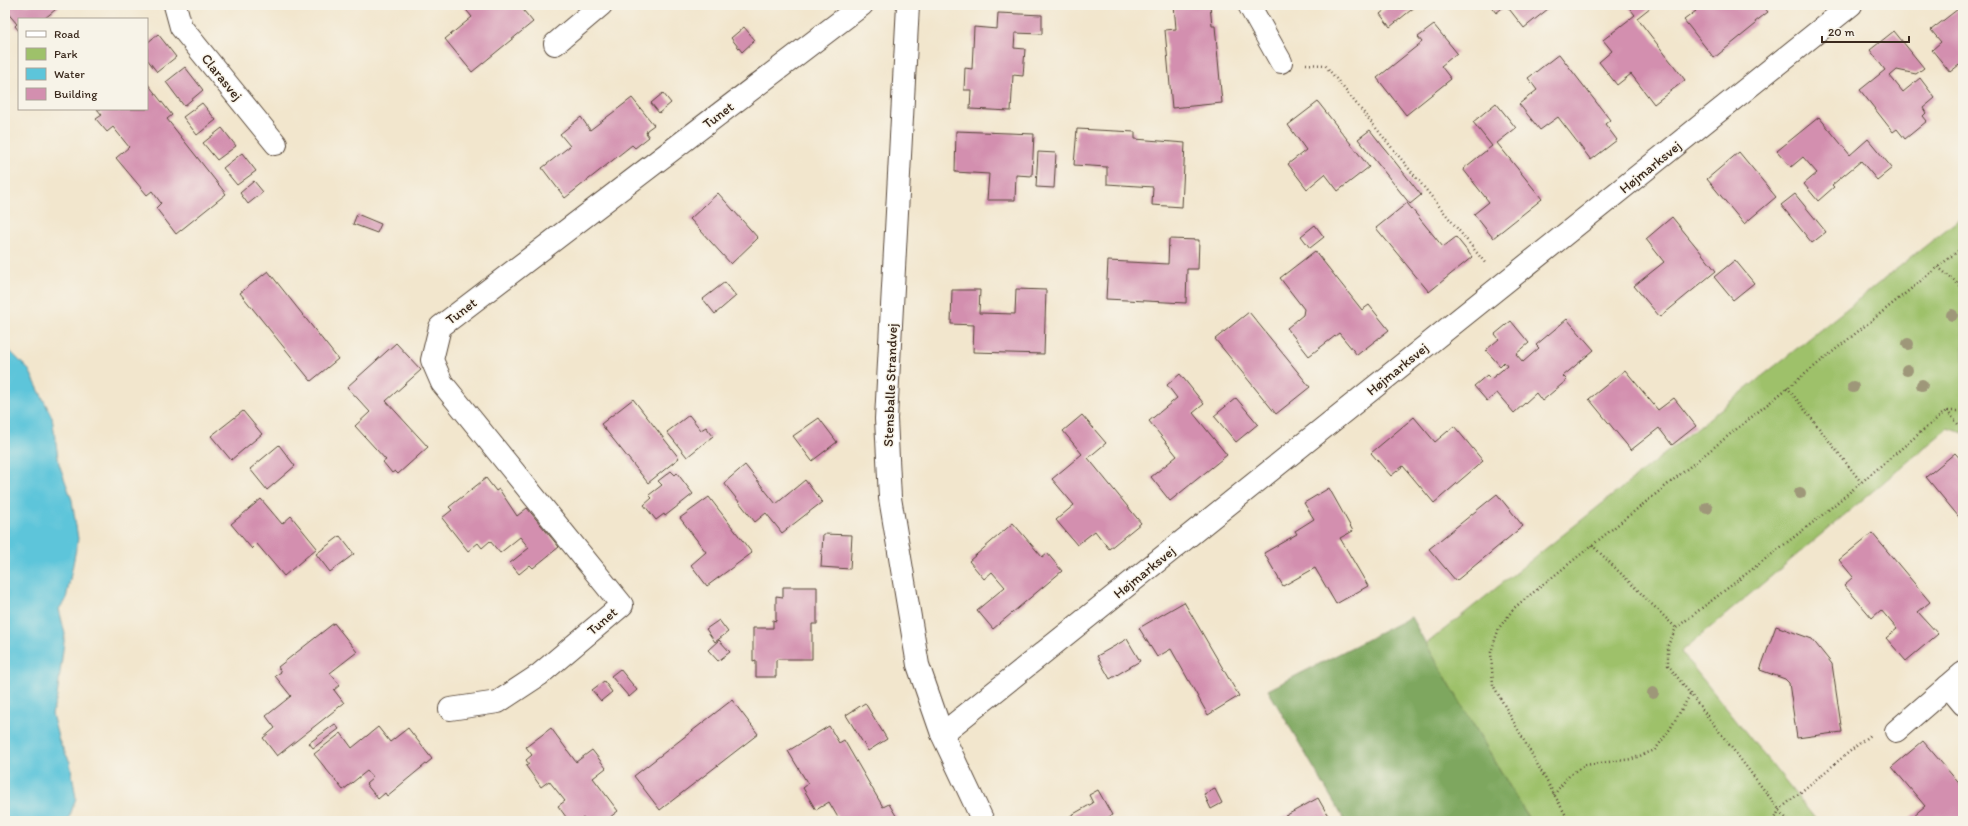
<svg xmlns="http://www.w3.org/2000/svg" width="1968" height="826" viewBox="0 0 1968 826" font-family="Itim,sans-serif">
  <style>
    .green { fill: #9ec16a; stroke: #6c7644 }
    .forest { fill: #7ea75e; stroke: #5c683e }
    .water { fill: #5dc5da; stroke: #4c787c }
    .building { fill: #d38faf }
    .lines { fill: none; stroke-linecap: round; stroke-linejoin: round }
    .minor-casing { stroke: #564638; stroke-width: 24 }
    .path { stroke: #564638; stroke-width: 2.5; stroke-dasharray: 1 3; stroke-linecap: butt }
    .minor { stroke: #fff; stroke-width: 22 }
    .tree { fill: #9e9779 }
    .labels { text-anchor: middle; stroke-width: 3; stroke-linejoin: round; paint-order: stroke }
    .street-label { font-size: 14px; fill: #3b2a1e; stroke: #f7f3e8 }
  </style>
  <rect width="100%" height="100%" fill="#f7f3e8"/>
  <filter id="ink" filterUnits="userSpaceOnUse"><feTurbulence type="fractalNoise" baseFrequency=".025" numOctaves="2"/><feDisplacementMap in="SourceGraphic" scale="8" xChannelSelector="R" yChannelSelector="G"/><feConvolveMatrix kernelMatrix="1 2 1 2 8 2 1 2 1" color-interpolation-filters="sRGB"/></filter>
  <filter id="wash" filterUnits="userSpaceOnUse"><feTurbulence type="fractalNoise" baseFrequency=".012" numOctaves="4" result="noise"/><feDisplacementMap in="SourceGraphic" scale="16" xChannelSelector="R" yChannelSelector="G"/><feGaussianBlur stdDeviation="0.9" result="paint"/><feColorMatrix in="noise" values="0 0 0 0 0 0 0 0 0 0 0 0 0 0 0 0 0 1.4 0 .05"/><feComposite in="paint" operator="in"/></filter>
  <g filter="url(#wash)">
    <rect width="100%" height="100%" fill="#f2e6cd"/>
    <path class="green" d="M1963,216V433L1948,428L1681,652L1817,821H1530L1426,644Z"/>
    <path class="forest" d="M1411,617L1426,644L1530,821H1345L1268,690Z"/>
    <path class="water" d="M5,346L29,370L52,417L59,464L72,500L78,539L66,599L59,609L65,634L57,697L52,714L59,741L70,762L76,798L68,821H5Z"/>
    <g id="blocks">
      <g class="building">
        <path d="M5,5H61L44,19H19V31L15,26L17,24L5,10Z"/>
        <path d="M462,5H519L533,22L472,72L445,39L472,17Z"/>
        <path d="M1174,5H1210L1212,26H1215L1222,103L1172,108L1165,30L1176,29Z"/>
        <path d="M1391,5H1415L1416,6L1390,27L1380,14Z"/>
        <path d="M1490,5H1506L1496,13Z"/>
        <path d="M1506,5H1553L1524,28Z"/>
        <path d="M1627,5H1649L1651,7L1637,18L1685,80L1654,104L1631,74L1617,85L1599,62L1612,51L1603,40L1635,15Z"/>
        <path d="M1691,5H1762L1768,12L1755,22L1756,24L1714,58L1684,20L1696,11Z"/>
        <path d="M1958,9L1963,15V70L1959,65L1950,72L1932,50L1941,42L1931,30Z"/>
        <path d="M998,13L1042,15V34L1015,33L1014,48L1025,49L1023,76L1013,75L1011,111L970,109L971,90H964L965,68L972,69L974,27L997,29Z"/>
        <path d="M1434,25L1457,53L1441,66L1451,79L1406,115L1377,78L1422,42L1418,37Z"/>
        <path d="M744,27L755,40L742,52L731,38Z"/>
        <path d="M1894,31L1924,68L1916,74L1897,70L1890,76L1903,92L1920,78L1935,98L1923,108L1926,113L1923,116L1927,121L1905,139L1897,129L1893,132L1860,90L1885,70L1870,50Z"/>
        <path d="M158,34L176,57L157,72L147,59V43Z"/>
        <path d="M1559,54L1610,120L1605,124L1617,140L1591,160L1558,117L1540,130L1519,104L1537,90L1528,78Z"/>
        <path d="M185,67L203,90L184,106L166,82Z"/>
        <path d="M147,83L172,115L167,119L226,194L176,234L156,208L161,203L152,191L147,195L116,158L129,147L113,127L107,132L96,119L102,115L97,109H147Z"/>
        <path d="M663,93L671,103L659,113L651,103Z"/>
        <path d="M632,98L654,125L647,130L646,133L649,137L635,148L632,145L565,198L542,168L570,146L560,134L581,117L590,130Z"/>
        <path d="M1318,102L1369,167L1338,191L1325,174L1307,189L1288,164L1306,150L1288,125Z"/>
        <path d="M202,103L216,120L197,135L183,117Z"/>
        <path d="M1496,103L1516,128L1497,143L1542,199L1493,238L1474,214L1489,202L1463,169L1492,146L1473,122Z"/>
        <path d="M1819,117L1850,155L1868,139L1892,168L1877,180L1861,161L1832,185L1834,187L1818,201L1804,184L1817,173L1803,157L1791,167L1777,151Z"/>
        <path d="M222,128L236,146L217,160L203,143Z"/>
        <path d="M1077,129L1135,132V139L1185,143L1182,207L1152,205L1153,187L1107,184V167L1074,165Z"/>
        <path d="M1370,130L1421,195L1410,204L1358,139Z"/>
        <path d="M956,131L1034,134L1032,176L1016,175L1015,200H987L989,174L955,172Z"/>
        <path d="M1038,152L1056,153L1054,188L1036,187Z"/>
        <path d="M1739,152L1776,197L1744,224L1707,179Z"/>
        <path d="M242,153L256,171L237,185L223,168Z"/>
        <path d="M254,181L263,192L248,204L240,193Z"/>
        <path d="M718,193L758,238L731,264L690,219Z"/>
        <path d="M1795,194L1826,232L1812,243L1781,205Z"/>
        <path d="M1407,203L1443,247L1456,237L1472,257L1429,292L1376,228Z"/>
        <path d="M357,214L381,224L377,233L353,224Z"/>
        <path d="M1672,217L1716,271L1660,317L1634,286L1664,262L1646,239Z"/>
        <path d="M1315,225L1324,237L1310,248L1301,236Z"/>
        <path d="M1169,239L1199,240L1198,269H1187L1186,303L1106,299L1108,261L1168,264Z"/>
        <path d="M1315,251L1362,310L1369,305L1389,330L1357,355L1339,333L1309,356L1287,328L1303,315L1304,309L1280,278Z"/>
        <path d="M1735,260L1754,283L1733,300L1714,277Z"/>
        <path d="M268,271L338,359L311,381L240,293Z"/>
        <path d="M725,282L736,296L715,314L703,299Z"/>
        <path d="M1016,289L1046,290L1044,354L973,352L974,325L951,324L952,290H980L979,313L1015,314Z"/>
        <path d="M1249,312L1310,387L1276,414L1215,339Z"/>
        <path d="M1567,319L1594,350L1563,376L1567,380L1542,401L1536,393L1514,413L1497,393L1487,401L1474,386L1487,375L1491,379L1507,366L1504,362L1500,366L1486,350L1499,339L1495,334L1511,321L1529,343L1516,354L1523,362L1539,348L1536,345Z"/>
        <path d="M396,343L421,370L386,401L428,447L398,474L395,471L392,473L383,462L386,460L355,426L370,412L347,387Z"/>
        <path d="M1625,370L1658,410L1674,398L1696,426L1672,445L1659,428L1631,450L1589,399Z"/>
        <path d="M1180,374L1204,404L1193,413L1227,455L1170,501L1151,477L1177,456L1149,421L1177,398L1167,385Z"/>
        <path d="M1236,398L1258,424L1236,442L1214,416Z"/>
        <path d="M633,399L679,458L648,483L601,424Z"/>
        <path d="M243,411L262,434L231,460L211,436Z"/>
        <path d="M689,415L701,430L706,427L713,436L687,457L667,432Z"/>
        <path d="M1082,415L1106,443L1088,458L1141,523L1109,549L1095,531L1077,545L1056,520L1074,505L1052,479L1082,454L1063,431Z"/>
        <path d="M1414,417L1435,442L1454,426L1483,461L1434,503L1403,466L1391,476L1371,453Z"/>
        <path d="M819,418L837,442L812,461L793,436Z"/>
        <path d="M279,445L295,466L267,490L250,469Z"/>
        <path d="M1955,453L1963,462V522L1926,477Z"/>
        <path d="M745,465L776,504L805,480L822,502L782,533L766,513L755,522L724,483Z"/>
        <path d="M671,471L675,475L677,473L693,494L665,516L664,514L656,520L644,505L652,498L649,495L662,485L658,481Z"/>
        <path d="M486,478L496,491L499,489L517,516L527,508L559,547L533,568L530,565L519,574L510,563L529,548L520,537L500,553L490,541L482,548L478,543L468,551L442,518L452,510L449,507Z"/>
        <path d="M1329,488L1353,531L1340,538L1368,586L1336,604L1315,568L1283,586L1264,553L1297,534L1295,531L1314,519L1304,503Z"/>
        <path d="M1497,494L1523,526L1456,581L1429,549Z"/>
        <path d="M709,497L752,553L707,586L691,565L706,552L680,518Z"/>
        <path d="M261,499L282,524L291,516L317,548L284,576L257,544L252,549L231,524Z"/>
        <path d="M1013,523L1042,557L1047,553L1062,571L993,629L977,610L1005,587L992,572L984,579L969,561Z"/>
        <path d="M1872,533L1930,602L1918,612L1938,634L1906,661L1886,638L1897,629L1881,610L1872,618L1844,585L1853,577L1839,560Z"/>
        <path d="M823,534L852,535L850,569L821,567Z"/>
        <path d="M340,536L354,554L330,572L316,554Z"/>
        <path d="M783,587H817V624H812V659H778L776,660V677H756V660L753,661V628H773V620L776,621V596L783,597Z"/>
        <path d="M1184,602L1239,696L1208,715L1171,649L1157,657L1139,628Z"/>
        <path d="M719,620L728,632L715,642L706,629Z"/>
        <path d="M334,623L357,652L330,673L340,685L334,690L344,703L277,756L263,738L275,728L266,716L291,696L275,676L281,672L278,667Z"/>
        <path d="M1776,626L1812,639L1832,664L1842,732L1797,738L1789,683L1785,679L1760,670Z"/>
        <path d="M1127,639L1140,661L1110,679L1097,656Z"/>
        <path d="M719,640L730,652L718,661L708,650Z"/>
        <path d="M620,669L637,690L629,697L611,676Z"/>
        <path d="M604,681L612,692L601,701L592,690Z"/>
        <path d="M732,700L758,734L660,810L634,776Z"/>
        <path d="M865,703L887,739L868,751L846,715Z"/>
        <path d="M335,724L339,729L313,748L309,743Z"/>
        <path d="M829,726L839,743L844,740L883,807L889,804L898,819L895,821H840L829,802L816,810L803,788L808,784L788,751Z"/>
        <path d="M378,727L390,742L408,728L432,759L387,796L385,793L378,799L366,784L373,778L367,771L343,790L314,754L341,733L352,748Z"/>
        <path d="M551,728L576,762L592,750L606,768L593,778L618,811L605,821H586L583,818L579,821H569L558,806L565,801L549,781L541,787L526,766L529,764L526,760L532,755L526,747Z"/>
        <path d="M1923,741L1963,788V821H1907L1925,806L1892,767Z"/>
        <path d="M1215,789L1222,803L1211,809L1204,794Z"/>
        <path d="M1098,790L1112,815L1102,821H1073L1070,816L1093,803L1089,795Z"/>
        <path d="M1318,798L1331,821H1276Z"/>
      </g>
    </g>
  </g>
  <g filter="url(#ink)">
    <use href="#blocks" fill-opacity="0" stroke="#564638" stroke-width="1"/>
    <g class="lines">
      <g class="minor-casing">
        <g id="minor">
          <path d="M175,5L181,27L276,144"/>
          <path d="M908,5L886,419L890,498L918,665L942,734L983,821"/>
          <path d="M1249,5L1281,62"/>
          <path d="M555,44L601,5"/>
          <path d="M1948,686L1963,704"/>
          <path d="M450,709L498,702L539,675L622,605L442,383L432,360L440,327L862,5"/>
          <path d="M1896,731L1963,673"/>
          <path d="M942,734L1851,5"/>
        </g>
      </g>
      <g class="path">
        <path d="M1306,64L1325,65L1486,264"/>
        <path d="M1938,267L1963,288"/>
        <path d="M1787,387L1861,482"/>
        <path d="M1947,411L1963,430"/>
        <path d="M1592,545L1676,628"/>
        <path d="M1554,795L1569,775L1585,765L1632,759L1655,750L1670,729L1690,695"/>
        <path d="M1569,821L1493,685L1491,652L1499,628L1514,608L1963,247"/>
        <path d="M1774,821L1779,810L1871,734"/>
        <path d="M1788,821L1668,665V645L1676,628L1820,517L1946,411H1963"/>
      </g>
      <use href="#minor" class="minor"/>
    </g>
    <g class="tree">
      <circle cx="1952" cy="315" r="6"/>
      <circle cx="1908" cy="344" r="6"/>
      <circle cx="1907" cy="370" r="6"/>
      <circle cx="1922" cy="385" r="6"/>
      <circle cx="1853" cy="387" r="6"/>
      <circle cx="1800" cy="493" r="6"/>
      <circle cx="1707" cy="508" r="6"/>
      <circle cx="1653" cy="693" r="6"/>
    </g>
  </g>
  <g class="labels">
    <g class="street-label">
      <text transform="translate(222 77) rotate(51)" y="5">Clarasvej</text>
      <text transform="translate(718 115) rotate(-37)" y="5">Tunet</text>
      <text transform="translate(1650 167) rotate(-39)" y="5">Højmarksvej</text>
      <text transform="translate(461 311) rotate(-37)" y="5">Tunet</text>
      <text transform="translate(1397 369) rotate(-39)" y="5">Højmarksvej</text>
      <text transform="translate(890 385) rotate(-88)" y="5">Stensballe Strandvej</text>
      <text transform="translate(1144 572) rotate(-39)" y="5">Højmarksvej</text>
      <text transform="translate(602 621) rotate(-41)" y="5">Tunet</text>
    </g>
  </g>
  <rect width="1968" height="826" fill="none" stroke="#f7f3e8" stroke-width="20"/>
  <rect x="18" y="18" width="130" height="92" fill="#f7f3e8" stroke="#aca397"/>
  <rect x="26" y="31" width="20" height="6" fill="#ffffff" stroke="#aca397"/>
  <text x="54" y="38" font-size="12" fill="#3b2a1e">Road</text>
  <rect x="26" y="48" width="20" height="12" fill="#9ec16a" stroke="#aca397"/>
  <text x="54" y="58" font-size="12" fill="#3b2a1e">Park</text>
  <rect x="26" y="68" width="20" height="12" fill="#5dc5da" stroke="#aca397"/>
  <text x="54" y="78" font-size="12" fill="#3b2a1e">Water</text>
  <rect x="26" y="88" width="20" height="12" fill="#d38faf" stroke="#aca397"/>
  <text x="54" y="98" font-size="12" fill="#3b2a1e">Building</text>
  <path d="M1822 36v6h87v-6" fill="none" stroke="#3b2a1e" stroke-width="2"/>
  <text x="1828" y="36" font-size="12" fill="#3b2a1e" stroke="#f7f3e8" stroke-width="3" paint-order="stroke">20 m</text>
</svg>
